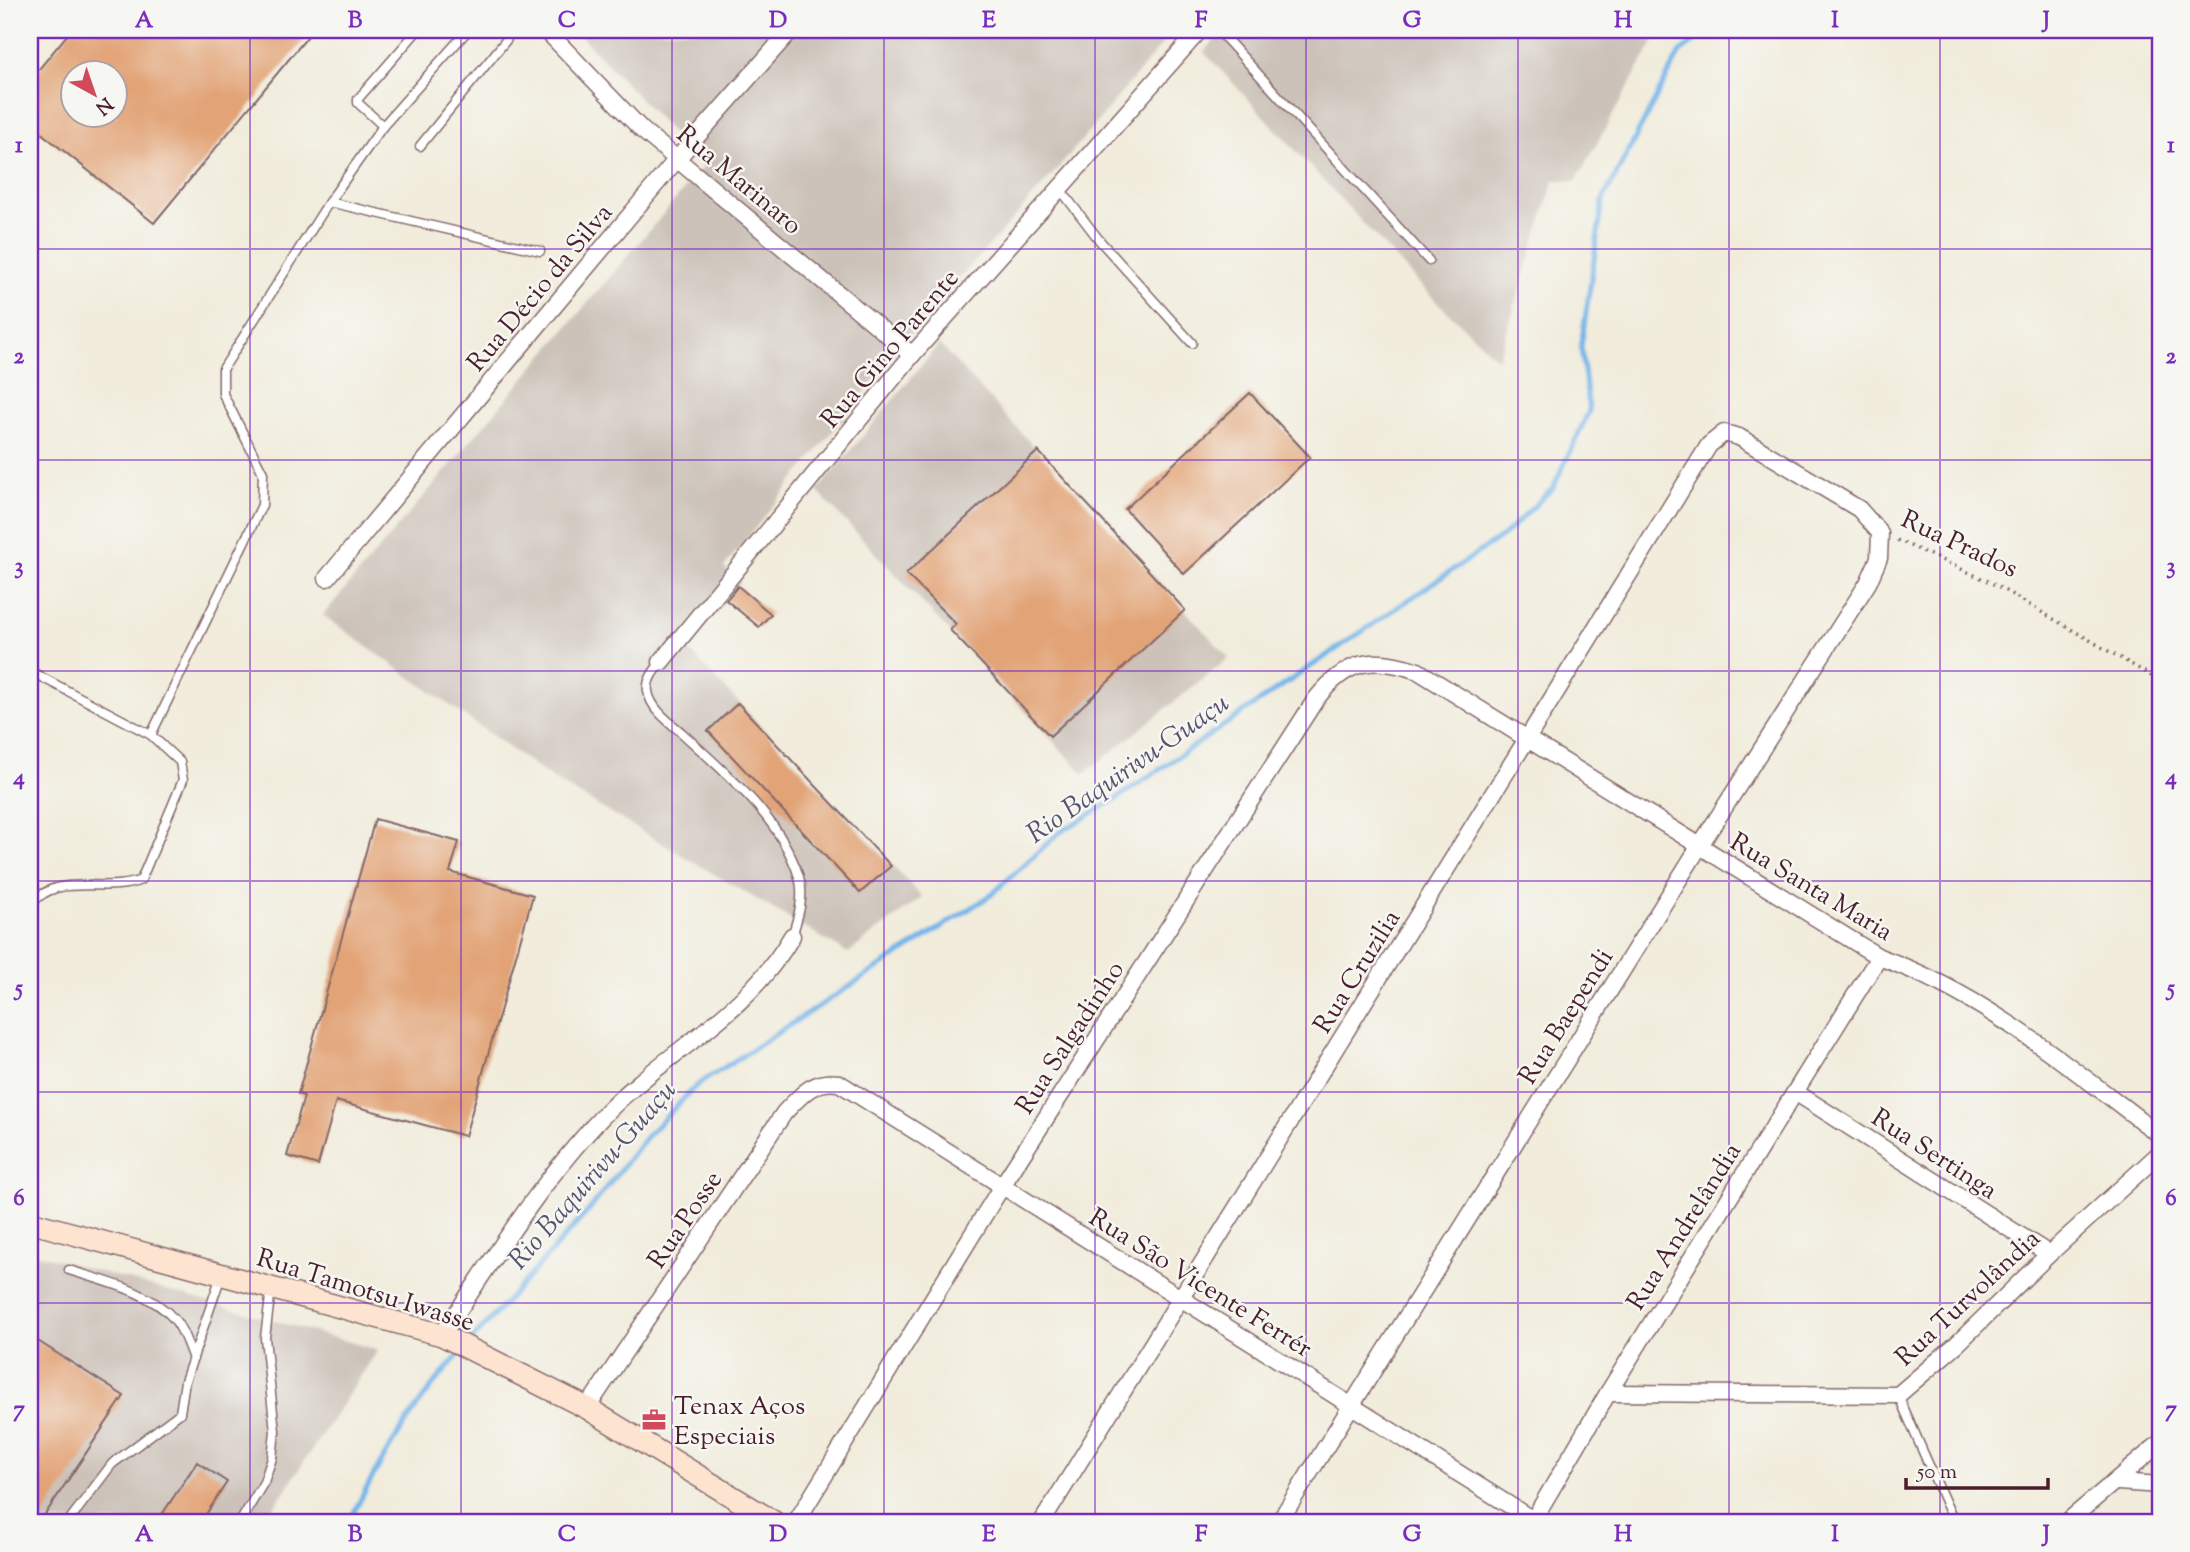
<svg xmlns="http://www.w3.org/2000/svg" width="2190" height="1552" viewBox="0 0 2190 1552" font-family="'Sorts Mill Goudy',serif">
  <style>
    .industrial { fill: #ccc2b9 }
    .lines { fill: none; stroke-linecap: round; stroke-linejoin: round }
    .stream { stroke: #74b5e9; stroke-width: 5 }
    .building { fill: #e2a376; fill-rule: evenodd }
    .lane-casing { stroke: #846769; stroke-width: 11 }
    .street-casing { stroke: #846769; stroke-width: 19 }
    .secondary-casing { stroke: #846769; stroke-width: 24 }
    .path { stroke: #846769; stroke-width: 3.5; stroke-dasharray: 2 5; stroke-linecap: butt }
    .lane { stroke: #fff; stroke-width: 8 }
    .street { stroke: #fff; stroke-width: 16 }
    .secondary { stroke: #fde4d1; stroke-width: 21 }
    .grid { fill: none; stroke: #7b2cbf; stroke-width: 2; stroke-opacity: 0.55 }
    .labels { text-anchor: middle; stroke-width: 5; stroke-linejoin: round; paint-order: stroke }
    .street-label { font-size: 26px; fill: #4a1f2b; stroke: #f6f6f2 }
    .poi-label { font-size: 26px; fill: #4a1f2b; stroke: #f6f6f2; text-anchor: start }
    .water-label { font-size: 28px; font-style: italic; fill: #59546e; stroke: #f6f6f2 }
    .neatline { fill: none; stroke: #7b2cbf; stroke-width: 2.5 }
    .grid-label { font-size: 23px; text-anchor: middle; font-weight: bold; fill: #7b2cbf }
  </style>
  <rect width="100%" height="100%" fill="#f6f6f2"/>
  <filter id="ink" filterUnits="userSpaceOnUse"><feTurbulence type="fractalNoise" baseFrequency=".0143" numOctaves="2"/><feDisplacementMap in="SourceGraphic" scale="14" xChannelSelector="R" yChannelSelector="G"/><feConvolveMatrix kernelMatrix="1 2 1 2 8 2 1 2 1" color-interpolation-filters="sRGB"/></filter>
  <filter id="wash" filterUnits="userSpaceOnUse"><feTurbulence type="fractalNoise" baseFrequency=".00686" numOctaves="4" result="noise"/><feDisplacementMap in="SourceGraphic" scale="28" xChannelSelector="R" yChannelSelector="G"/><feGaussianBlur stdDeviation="1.57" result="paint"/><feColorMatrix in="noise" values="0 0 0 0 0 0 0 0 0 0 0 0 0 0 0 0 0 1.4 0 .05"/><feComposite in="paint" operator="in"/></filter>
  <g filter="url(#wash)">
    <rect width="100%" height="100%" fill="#f1ecdb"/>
    <g class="industrial">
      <path d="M575,30H1174L1060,166L918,325L724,567L741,582L687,648L922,897L848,953L556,781L323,615L704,166Z"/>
      <path d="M1223,30H1660L1576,181L1554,180L1498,360L1429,294L1204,52Z"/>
      <path d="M939,344L1229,658L1084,774L817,491Z"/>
      <path d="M30,1252L378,1350L264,1522H30Z"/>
    </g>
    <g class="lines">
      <g class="stream">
        <path d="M469,1343L589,1210L645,1138L697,1085L991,895L1060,832L1113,801L1504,535L1553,488L1589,411L1581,346L1603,200L1680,52L1711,30"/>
        <path d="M349,1522C380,1459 415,1402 463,1350"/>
      </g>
    </g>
    <g id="blocks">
      <g class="building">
        <path d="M71,30H313L154,223L30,124V80ZM74,74H116V116H74Z"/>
        <path d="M1250,393L1310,457L1184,574L1125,509Z"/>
        <path d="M1038,451L1185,610L1050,736L950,630L956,624L906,574Z"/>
        <path d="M738,586L771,614L759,627L726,600Z"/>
        <path d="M738,703L891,866L860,893L708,731Z"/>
        <path d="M375,819L459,842L450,872L533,895L465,1136L336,1101L318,1165L287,1156L304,1096L298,1094Z"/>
        <path d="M30,1336L124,1396L40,1522H30Z"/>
        <path d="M197,1462L227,1482L201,1522H157Z"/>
      </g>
    </g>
  </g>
  <g filter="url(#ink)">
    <use href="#blocks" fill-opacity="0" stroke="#846769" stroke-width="2"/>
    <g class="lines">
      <g class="lane-casing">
        <g id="lane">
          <path d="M1218,30L1429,261"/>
          <path d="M383,126L358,103V99L418,30"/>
          <path d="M420,146L507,39L504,30"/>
          <path d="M1060,189L1100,241L1192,343"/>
          <path d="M329,202L540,251"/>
          <path d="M661,662C655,670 646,680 648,691C650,708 669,722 681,732C726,774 780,816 799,877C805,896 798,918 792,936"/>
          <path d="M30,671L151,735L262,505L263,473L223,394V369L329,202L383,126L468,30"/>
          <path d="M30,906C56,870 104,895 141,880L183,780L180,762L151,735"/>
          <path d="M69,1270C103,1281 150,1291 174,1319C183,1329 188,1346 193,1359"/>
          <path d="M1898,1395L1954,1522"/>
          <path d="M68,1522L112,1464L180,1413L185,1381L221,1276"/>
          <path d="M240,1522L264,1482L272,1458L275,1431L265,1338L271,1289"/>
        </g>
      </g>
      <g class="street-casing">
        <g id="street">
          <path d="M546,30L642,130L912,355"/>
          <path d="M327,578L677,159L791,30"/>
          <path d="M661,662L912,355L1200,30"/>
          <path d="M1795,1092L2049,1254"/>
          <path d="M442,1335C492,1261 540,1182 602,1117C665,1051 744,1019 792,936"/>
          <path d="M1608,1393L1898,1395L1957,1344L2049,1254L2160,1153"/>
          <path d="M587,1408L784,1113C801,1095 813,1079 839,1083L1536,1522"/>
          <path d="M2118,1482L2160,1485"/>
          <path d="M796,1522L1002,1186L1316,699C1347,660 1372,655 1418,671L1879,957C1984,994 2072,1069 2160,1135"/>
          <path d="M1042,1522L1709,445L1724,433L1739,437L1859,509L1880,533L1879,558L1868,583L1699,847L1279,1522"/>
          <path d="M1532,1522L1608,1393L1879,957"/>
          <path d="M2067,1522L2160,1443"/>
        </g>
      </g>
      <g class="secondary-casing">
        <path id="secondary" d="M30,1222L442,1335L587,1408L774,1522"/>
      </g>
      <path class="path" d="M1897,540L1990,582L2160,681"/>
      <use href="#lane" class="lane"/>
      <use href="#street" class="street"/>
      <use href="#secondary" class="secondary"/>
    </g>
  </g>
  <path class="grid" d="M250,30V1522M461,30V1522M672,30V1522M884,30V1522M1095,30V1522M1306,30V1522M1518,30V1522M1729,30V1522M1940,30V1522M30,249H2160M30,460H2160M30,671H2160M30,881H2160M30,1092H2160M30,1303H2160"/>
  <defs>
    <g id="office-bare" transform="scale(1.89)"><path d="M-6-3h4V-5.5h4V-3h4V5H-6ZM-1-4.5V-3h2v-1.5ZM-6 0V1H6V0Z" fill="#d1495b" stroke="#f6f6f2" stroke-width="2.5" paint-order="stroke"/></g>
  </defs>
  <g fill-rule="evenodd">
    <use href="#office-bare" x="654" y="1420"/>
  </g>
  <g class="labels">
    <g class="street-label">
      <text transform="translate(740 179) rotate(40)" y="9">Rua Marinaro</text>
      <text transform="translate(539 287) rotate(-50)" y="9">Rua Décio da Silva</text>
      <text transform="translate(889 348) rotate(-50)" y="9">Rua Gino Parente</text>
      <text transform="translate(1960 543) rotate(25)" y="9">Rua Prados</text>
      <text transform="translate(1812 886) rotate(31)" y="9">Rua Santa Maria</text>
      <text transform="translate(1356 971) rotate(-58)" y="9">Rua Cruzilia</text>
      <text transform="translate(1565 1016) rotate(-58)" y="9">Rua Baependi</text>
      <text transform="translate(1069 1037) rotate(-57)" y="9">Rua Salgadinho</text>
      <text transform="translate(1935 1153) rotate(33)" y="9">Rua Sertinga</text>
      <text transform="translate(684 1219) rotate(-56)" y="9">Rua Posse</text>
      <text transform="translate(1683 1226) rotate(-58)" y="9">Rua Andrelândia</text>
      <text transform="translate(1201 1282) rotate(32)" y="9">Rua São Vicente Ferrér</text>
      <text transform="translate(366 1289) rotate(17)" y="9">Rua Tamotsu Iwasse</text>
      <text transform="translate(1967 1297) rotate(-43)" y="9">Rua Turvolândia</text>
    </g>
    <g class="poi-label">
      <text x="674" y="1414">Tenax Aços<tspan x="674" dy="30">Especiais</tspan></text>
    </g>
    <g class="water-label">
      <text transform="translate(1127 767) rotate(-35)" y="10">Rio Baquirivu-Guaçu</text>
      <text transform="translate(591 1174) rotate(-49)" y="10">Rio Baquirivu-Guaçu</text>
    </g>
  </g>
  <rect width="2190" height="1552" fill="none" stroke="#f6f6f2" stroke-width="77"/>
  <g transform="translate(94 94) rotate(140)"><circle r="33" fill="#f6f6f2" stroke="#b1a0a2" stroke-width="2"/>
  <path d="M0-5L12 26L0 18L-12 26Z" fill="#d1495b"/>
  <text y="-10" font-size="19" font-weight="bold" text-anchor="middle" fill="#4a1f2b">N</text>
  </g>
  <path d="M1906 1478v10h142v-10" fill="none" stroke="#4a1f2b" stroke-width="3.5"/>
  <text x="1917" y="1478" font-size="21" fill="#4a1f2b" stroke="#f6f6f2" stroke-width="5" paint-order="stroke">50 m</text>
  <rect x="38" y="38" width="2114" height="1476" class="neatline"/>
  <g class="grid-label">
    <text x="144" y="27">A</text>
    <text x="355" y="27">B</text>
    <text x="567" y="27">C</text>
    <text x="778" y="27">D</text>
    <text x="989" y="27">E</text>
    <text x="1201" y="27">F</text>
    <text x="1412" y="27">G</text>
    <text x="1623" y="27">H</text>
    <text x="1835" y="27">I</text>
    <text x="2046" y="27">J</text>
    <text x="19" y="152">1</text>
    <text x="2171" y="152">1</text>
    <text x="19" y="363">2</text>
    <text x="2171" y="363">2</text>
    <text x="19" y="573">3</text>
    <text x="2171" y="573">3</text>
    <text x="19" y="784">4</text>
    <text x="2171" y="784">4</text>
    <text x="19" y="995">5</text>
    <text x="2171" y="995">5</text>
    <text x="19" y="1205">6</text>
    <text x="2171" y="1205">6</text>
    <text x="19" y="1416">7</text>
    <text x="2171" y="1416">7</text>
    <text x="144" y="1541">A</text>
    <text x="355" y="1541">B</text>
    <text x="567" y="1541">C</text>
    <text x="778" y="1541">D</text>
    <text x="989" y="1541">E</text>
    <text x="1201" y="1541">F</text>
    <text x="1412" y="1541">G</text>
    <text x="1623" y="1541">H</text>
    <text x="1835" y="1541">I</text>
    <text x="2046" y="1541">J</text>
  </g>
</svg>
